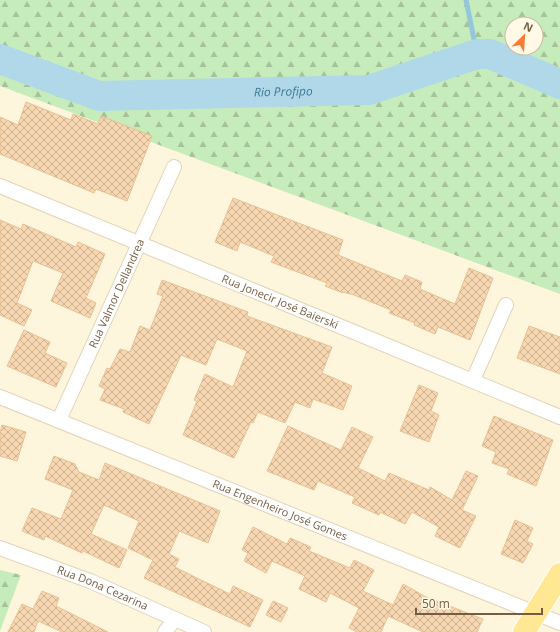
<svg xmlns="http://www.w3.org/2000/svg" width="560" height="632" viewBox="0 0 560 632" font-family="'Open Sans',sans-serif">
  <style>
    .forest { fill: url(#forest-firs); fill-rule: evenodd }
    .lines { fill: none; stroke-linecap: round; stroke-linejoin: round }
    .stream { stroke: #95c6db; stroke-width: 5 }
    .river { stroke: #b0d8e9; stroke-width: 30 }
    .building { fill: url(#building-cross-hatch); stroke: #eac091 }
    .street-casing { stroke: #e3d3b8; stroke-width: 16 }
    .primary-casing { stroke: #fff; stroke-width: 24 }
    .street { stroke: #fff; stroke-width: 14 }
    .primary { stroke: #ffe793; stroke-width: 22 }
    .labels { text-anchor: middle; stroke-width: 3; stroke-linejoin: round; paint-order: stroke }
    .street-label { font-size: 11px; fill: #755d44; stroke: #fff9e5 }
    .water-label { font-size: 12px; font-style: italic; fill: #3e7893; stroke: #fff9e5 }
  </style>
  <defs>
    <pattern id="forest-firs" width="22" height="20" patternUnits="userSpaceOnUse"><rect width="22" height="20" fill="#c7ecbb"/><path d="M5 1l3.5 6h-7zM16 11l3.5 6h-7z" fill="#a6c29a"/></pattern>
    <pattern id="building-cross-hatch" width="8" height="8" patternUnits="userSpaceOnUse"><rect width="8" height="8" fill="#f6d7b2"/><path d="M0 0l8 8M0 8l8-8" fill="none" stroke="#ccb292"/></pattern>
  </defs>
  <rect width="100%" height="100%" fill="#fef6dc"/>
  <g class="forest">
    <path d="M0,0H560V294L0,86ZM512,24H536V48H512Z"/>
    <path d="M0,570L21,575L0,631Z"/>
  </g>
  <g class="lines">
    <path class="stream" d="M466,0L477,54"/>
    <path class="river" id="s1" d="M0,59L99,96L369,90L477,54H490L560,84"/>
  </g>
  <g class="building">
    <path d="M26,102L71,120L73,114L98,124L101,116L152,136L127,201L96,189L94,193L0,154V117L18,125Z"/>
    <path d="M233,198L343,240L338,255L402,281L405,275L422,282L420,289L455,304L469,268L493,278L470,340L438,327L435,334L414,325L415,323L389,313L391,310L354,295L343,292V293L325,286L327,283L271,262L274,256L240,242L237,251L215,242Z"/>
    <path d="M0,220L21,229L23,224L76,247L78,242L105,254L86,298L96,303L90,318L51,301L63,273L33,261L17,303L32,310L24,326L0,315Z"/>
    <path d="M162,280L248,312L247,316L332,347L322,373L352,386L343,410L313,399L310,408L295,402L285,423L258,412L253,423L251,422L234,458L183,435L197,401L194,400L205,374L233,387L247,351L217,339L206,365L181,355L149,424L123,412L124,409L100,400L105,389L99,386L107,368L110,369L120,349L130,352L140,326L150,330L163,296L157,294Z"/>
    <path d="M529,326L560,337V374L517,358Z"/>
    <path d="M24,330L50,342L45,353L67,363L56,387L7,366Z"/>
    <path d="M419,385L438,393L431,411L439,415L429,442L400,431Z"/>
    <path d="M494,416L553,440L536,486L507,474L509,469L492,463L496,452L482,446Z"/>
    <path d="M2,425L26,432L17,461L0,456V433Z"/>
    <path d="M288,426L341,450L352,427L373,437L358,468L385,481L389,473L429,490L430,487L452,500L466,471L478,476L462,510L476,516L460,548L435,536L439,527L412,512L405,524L380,512L379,515L352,503L355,497L318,481L314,490L267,471Z"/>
    <path d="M54,456L75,464L79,472L99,480L105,463L220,511L208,543L179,531L169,554L179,559L175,567L199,579L230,594L233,586L263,600L250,627L144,578L153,560L128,548L139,521L104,505L91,534L127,550L119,568L83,551L82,553L45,536L44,540L22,531L32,508L61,519L73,490L45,479Z"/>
    <path d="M515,520L533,528L527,541L533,544L523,563L501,554Z"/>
    <path d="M253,527L287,544L290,538L311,547L309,551L350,568L354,560L374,570L363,591L393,605L381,632H357L349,628L359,608L330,593L326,602L299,589L305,576L272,561L266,573L244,561L248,553L242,550Z"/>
    <path d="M403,584L426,597L483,619L477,632H423L388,616Z"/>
    <path d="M42,591L59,598L56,606L108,632H62L38,621L34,632H8L22,604L33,609Z"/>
    <path d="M273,601L288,608L281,622L266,615Z"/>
  </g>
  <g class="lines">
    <g class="street-casing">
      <g id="street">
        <path id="s2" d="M0,186L560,417"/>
        <path d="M473,380L506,305"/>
        <path id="s3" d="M0,397L560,623"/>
        <path id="s4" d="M59,420L174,167"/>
        <path id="s5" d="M0,548L90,581L204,632"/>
        <path d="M165,632L175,619"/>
      </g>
    </g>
    <g class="primary-casing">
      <path id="primary" d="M524,632L560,574"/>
    </g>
    <use href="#street" class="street"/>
    <use href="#primary" class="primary"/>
  </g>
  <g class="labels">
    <g class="street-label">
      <text dy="4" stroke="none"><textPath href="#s4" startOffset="139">Rua Valmor Dellandrea</textPath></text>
      <text dy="4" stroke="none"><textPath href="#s2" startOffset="303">Rua Jonecir José Baierski</textPath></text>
      <text dy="4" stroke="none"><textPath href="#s3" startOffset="302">Rua Engenheiro José Gomes</textPath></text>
      <text dy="4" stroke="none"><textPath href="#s5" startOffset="110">Rua Dona Cezarina</textPath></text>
    </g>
    <g class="water-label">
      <text dy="4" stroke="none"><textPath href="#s1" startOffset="290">Rio Profipo</textPath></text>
    </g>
  </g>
  <g transform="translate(524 36) rotate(25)"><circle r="19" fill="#fff9e5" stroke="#c8bba5"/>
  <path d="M0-3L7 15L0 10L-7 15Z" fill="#f57d35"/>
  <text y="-6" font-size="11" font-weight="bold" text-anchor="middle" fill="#755d44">N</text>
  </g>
  <path d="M416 608v6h126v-6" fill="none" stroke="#755d44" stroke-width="2"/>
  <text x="422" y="608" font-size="12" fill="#755d44" stroke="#fff9e5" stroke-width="3" paint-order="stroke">50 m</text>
</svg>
